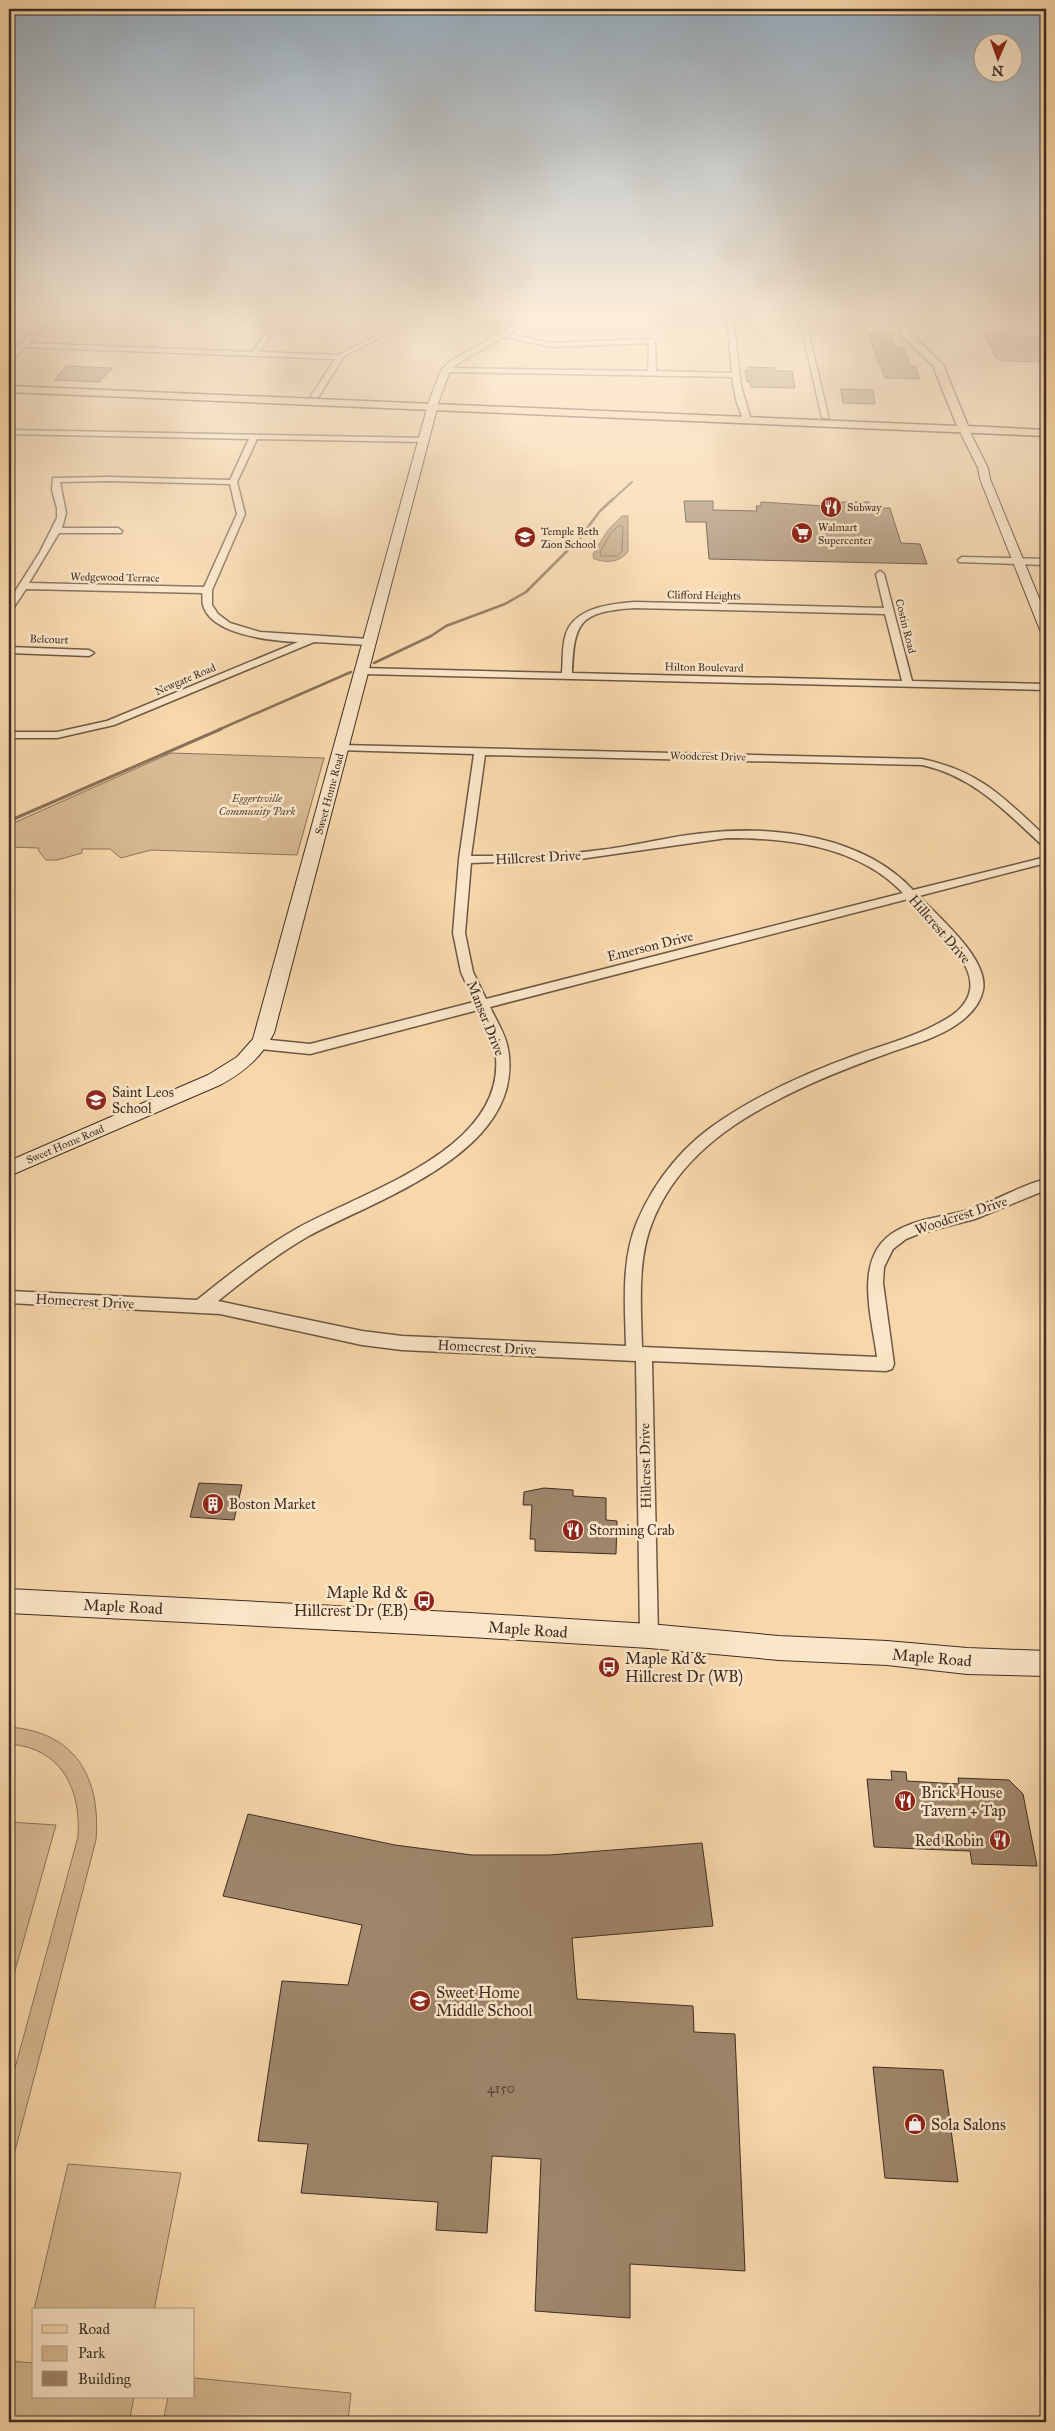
<svg xmlns="http://www.w3.org/2000/svg" width="1055" height="2431" viewBox="0 0 1055 2431" font-family="'IM FELL Great Primer',serif">
  <style>
    .green { fill: #d8bb94; stroke: #8b745c }
    .water { fill: #b99e7d; stroke: #88715a }
    .lines { fill: none; stroke-linecap: round; stroke-linejoin: round }
    .shore { stroke: #7c6651; stroke-width: 1 }
    .stream-far2 { stroke: #88715a; stroke-width: 2 }
    .stream-far1 { stroke: #88715a; stroke-width: 2.5 }
    .stream { stroke: #88715a; stroke-width: 3 }
    .building { fill: #9f866b; stroke: #3e2d25 }
    .street-casing { stroke: #6c5846; stroke-width: 3 }
    .secondary-casing { stroke: #3e2d25; stroke-width: 2 }
    .primary-casing { stroke: #3e2d25; stroke-width: 3 }
    .street { fill: #fae6c8; fill-rule: evenodd }
    .secondary { fill: #fae6c8; fill-rule: evenodd }
    .primary { fill: #f8d8ab; fill-rule: evenodd }
    .labels { text-anchor: middle; stroke-width: 5; stroke-linejoin: round; paint-order: stroke }
    .far-poi-label { font-size: 11px; fill: #3e2d25; stroke: #fae6c8; text-anchor: start }
    .far-street-label { font-size: 11px; fill: #3e2d25; stroke: #fae6c8 }
    .far-park-label { font-size: 11px; font-style: italic; fill: #5d493b; stroke: #fae6c8 }
    .street-label { font-size: 14px; fill: #3e2d25; stroke: #fae6c8 }
    .poi-label { font-size: 14px; fill: #3e2d25; stroke: #fae6c8; text-anchor: start }
    .near-number-label { font-size: 14px; fill: #564336 }
    .near-poi-label { font-size: 16px; fill: #3e2d25; stroke: #fae6c8; text-anchor: start }
    .near-street-label { font-size: 16px; fill: #3e2d25; stroke: #fae6c8 }
  </style>
  <rect width="100%" height="100%" fill="#f8d8ab"/>
  <filter id="stains"><feTurbulence type="fractalNoise" baseFrequency=".004" numOctaves="4"/><feColorMatrix values="0 0 0 0 .2 0 0 0 0 .09 0 0 0 0 .02 0 0 0 .5 -.17"/></filter>
  <radialGradient id="worn" r=".72"><stop offset=".6" stop-color="#630" stop-opacity="0"/><stop offset="1" stop-color="#630" stop-opacity=".3"/></radialGradient>
  <g class="green">
    <path d="M171,753L324,758L297,855L151,850L121,858L110,849H82V853L57,860H46L38,850L39,848L9,847V825Z"/>
    <path d="M9,1727C76,1732 101,1778 96,1840L9,2174V2090L78,1837C81,1789 62,1748 9,1744Z"/>
    <path d="M9,1822L56,1825L9,1992Z"/>
    <path d="M68,2164L181,2173L154,2310H34Z"/>
    <path d="M9,2361L34,2363V2397H134L129,2422H9Z"/>
    <path d="M194,2378L351,2393L348,2422H163L168,2397H194Z"/>
  </g>
  <path class="water" d="M622,516H628V552C618,563 608,563 594,559L593,554L608,530Z"/>
  <g class="lines">
    <path class="shore" d="M620,525L623,527L622,551L617,556H601L600,552L611,533Z"/>
    <path class="stream-far2" d="M611,501L632,482"/>
    <g class="stream-far1">
      <path d="M374,663L431,636L446,626L505,604L526,592L579,539L600,511L613,499"/>
      <path d="M218,730L351,672"/>
    </g>
    <path class="stream" d="M9,821L221,729"/>
  </g>
  <g class="building">
    <path d="M983,332H1008L1011,337L1046,338V362L1001,361L999,358H996Z"/>
    <path d="M868,334H890L895,347H903L910,366H915L920,379L885,378Z"/>
    <path d="M66,366L112,368L100,382L54,380Z"/>
    <path d="M748,367L775,368L776,371H792L795,388L751,387L750,382H747L745,370L748,371Z"/>
    <path d="M841,389L873,390L875,404L843,403Z"/>
    <path d="M684,501H713V510L757,511L756,506H761V502L825,506L824,503L833,502H869L871,508H890L901,543L920,544L927,564L709,559L706,522H686Z"/>
    <path d="M199,1483L242,1485L234,1520L190,1517Z"/>
    <path d="M544,1488L573,1490V1496L606,1498V1520L617,1521L616,1554L535,1551V1539H530L532,1505H523L524,1492Z"/>
    <path d="M891,1771L906,1772L907,1781L959,1784L958,1778L1009,1780L1023,1794L1037,1866L972,1864L970,1851L874,1847L867,1779L892,1780Z"/>
    <path d="M248,1814L395,1845L472,1855H549L702,1843L713,1926L572,1938L577,1999L693,2006L694,2032L735,2034L745,2271L630,2264V2318L535,2311L541,2159L492,2156L487,2233L436,2230L438,2202L301,2193L308,2144L258,2141L282,1981L348,1985L362,1925L223,1896Z"/>
    <path d="M873,2067L943,2070L958,2182L885,2178Z"/>
  </g>
  <g class="lines">
    <g class="street-casing">
      <g id="street">
        <path d="M43,318H50L28,343L252,352L267,333L273,329L228,318C241,318 271,328 280,326C288,324 292,318 302,318L271,335L259,352L338,355L410,318H419L344,356L319,396L315,398L311,396L335,359L25,347L9,363V357Z"/>
        <path d="M727,318H733L741,386L751,420L747,422H744L736,400L732,377L446,372L442,370L446,368L648,371L649,343L551,347L501,336L503,333L551,343L652,339L655,341L656,371L732,373Z"/>
        <path d="M799,318H805L829,419L822,417Z"/>
        <path d="M9,430L427,438V442H424L257,439L237,482L245,514L212,590V605L218,614L230,623L260,632L369,639L374,642L369,645L314,642L114,725L57,738H9V732H57L107,721L298,642C272,641 211,635 203,605C202,601 203,596 202,593L26,589L12,610L9,611V601L40,552L57,518V508L52,490L53,478L109,477L230,480L249,439L9,434ZM109,481L230,484L237,514L204,587L29,583L59,533H121L122,531L118,528H62L66,513L60,482Z"/>
        <path d="M962,557L1046,559V565L959,562L958,560Z"/>
        <path d="M880,571L884,574L912,681L1046,684V690L362,674L357,671L362,668L562,673C563,661 562,649 565,637C572,608 609,604 634,602L884,608L876,574ZM634,608L885,614L902,681L572,673C574,621 580,612 634,608Z"/>
        <path d="M9,647L89,650L94,653L89,656L9,653Z"/>
        <path d="M341,745L922,759C980,771 1004,798 1046,837V846L1042,845C1005,811 973,776 922,765L485,755L471,856C514,856 557,856 600,850C635,846 670,836 705,833C775,825 863,836 913,890L1046,857V863L919,896C939,918 989,959 983,990C980,1005 968,1017 956,1025C935,1039 910,1045 886,1054C847,1068 808,1083 772,1103C721,1129 673,1168 652,1223C637,1261 641,1307 642,1347L877,1357C872,1317 852,1256 896,1231C916,1219 942,1217 965,1211C993,1203 1018,1186 1046,1179V1190L975,1219L921,1233L906,1239L893,1249L884,1267L883,1283L894,1364L892,1369L886,1371L652,1361L658,1636L656,1642L649,1645L642,1642L640,1636L636,1361L402,1350L362,1345L220,1314L9,1303V1291L197,1300C228,1275 261,1249 296,1229C363,1191 512,1149 495,1049C492,1036 483,1022 478,1010L310,1054L260,1049L253,1044L260,1039L310,1044L474,1002L461,972L453,933L459,859L474,754L337,750L336,748ZM727,838C789,838 858,846 903,893L486,999L473,972L465,933L471,863L580,859ZM908,899C927,920 976,960 970,990C967,1007 951,1017 937,1024C912,1038 882,1045 856,1055C809,1072 764,1092 723,1119C684,1144 655,1180 637,1222C621,1260 625,1306 626,1346L402,1336L362,1331L218,1301C245,1279 276,1255 307,1237C377,1199 526,1152 508,1049C506,1035 496,1020 490,1007Z"/>
      </g>
    </g>
    <g class="secondary-casing">
      <g id="secondary">
        <path d="M526,318H537L456,365L450,371L439,401L274,1033C262,1057 244,1072 220,1085L9,1176V1161L208,1075L237,1057L253,1039L429,401L441,370L450,361Z"/>
        <path d="M1015,318L1046,319V325L1019,321Z"/>
        <path d="M964,427L969,430L988,468L990,479L1046,615V634L1040,630L980,479L978,468L959,430Z"/>
        <path d="M9,1589L470,1613L649,1624L779,1636L887,1641L967,1648L1046,1651V1676L967,1674L887,1665L779,1660L649,1648L470,1637L9,1613Z"/>
      </g>
    </g>
    <g class="primary-casing">
      <path id="primary" d="M894,318H904L912,334L943,365L968,426L1046,430V436L9,392V386L957,426L933,366L904,337Z"/>
    </g>
    <use href="#street" class="street"/>
    <use href="#secondary" class="secondary"/>
    <use href="#primary" class="primary"/>
  </g>
  <linearGradient id="sky" x2="0" y2="1"><stop stop-color="#95abbd"/><stop offset="0.48" stop-color="#fcedd9"/><stop offset="1" stop-color="#fcedd9" stop-opacity="0"/></linearGradient>
  <rect width="1055" height="659" fill="url(#sky)"/>
  <defs>
    <g id="restaurant-disc" transform="scale(1.125)"><circle r="9.5" fill="#8f2418" stroke="#fae6c8"/><path d="M-5-6h1v4h1v-4h1v4h1v-4h1v5L-1.5 .5V6h-2V.5L-5-1ZM5-6V6H3V1.5H1.5Q1.5-4 5-6Z" fill="#fff"/></g>
    <g id="supermarket-disc" transform="scale(1.125)"><circle r="9.5" fill="#8f2418" stroke="#fae6c8"/><path d="M-6-5.5h2.5l.6 2H6L4.5 2H-2.5L-4.4-4H-6ZM-1.5 3.2a1.3 1.3 0 1 0 .1 0ZM3 3.2a1.3 1.3 0 1 0 .1 0Z" fill="#fff"/></g>
    <g id="school-disc" transform="scale(1.125)"><circle r="9.5" fill="#8f2418" stroke="#fae6c8"/><path d="M0-5L7-2L0 1L-7-2ZM-4 1L0 2.5L4 1V4Q0 6-4 4Z" fill="#fff"/></g>
    <g id="building-disc" transform="scale(1.125)"><circle r="9.5" fill="#8f2418" stroke="#fae6c8"/><path d="M-4-6H4V6H1V3H-1V6H-4ZM-2.5-4.3h1.7v1.8h-1.7ZM.8-4.3h1.7v1.8H.8ZM-2.5-1h1.7V.8h-1.7ZM.8-1h1.7V.8H.8Z" fill="#fff"/></g>
    <g id="bus-disc" transform="scale(1.125)"><circle r="9.5" fill="#8f2418" stroke="#fae6c8"/><path d="M-5-6H5V4H4V6H2V4H-2V6H-4V4H-5ZM-3.5-4V0h7V-4ZM-3.5 1.2v1.5H-2V1.2ZM2 1.2v1.5H3.5V1.2Z" fill="#fff"/></g>
    <g id="shop-disc" transform="scale(1.125)"><circle r="9.5" fill="#8f2418" stroke="#fae6c8"/><path d="M-5-2.5h2.3a2.7 3.5 0 0 1 5.4 0H5L5.5 6h-11ZM-1.5-2.5h3a1.5 2.3 0 0 0-3 0Z" fill="#fff"/></g>
  </defs>
  <g fill-rule="evenodd">
    <use href="#restaurant-disc" x="831" y="507"/>
    <use href="#supermarket-disc" x="802" y="533"/>
    <use href="#school-disc" x="525" y="537"/>
    <use href="#school-disc" x="96" y="1100"/>
    <use href="#building-disc" x="213" y="1504"/>
    <use href="#restaurant-disc" x="573" y="1530"/>
    <use href="#bus-disc" x="424" y="1601"/>
    <use href="#bus-disc" x="609" y="1667"/>
    <use href="#restaurant-disc" x="905" y="1801"/>
    <use href="#restaurant-disc" x="1000" y="1840"/>
    <use href="#school-disc" x="420" y="2001"/>
    <use href="#shop-disc" x="915" y="2124"/>
  </g>
  <g class="labels">
    <g class="far-poi-label">
      <text x="847" y="511">Subway</text>
      <text x="818" y="531">Walmart<tspan x="818" dy="13">Supercenter</tspan></text>
      <text x="541" y="535">Temple Beth<tspan x="541" dy="13">Zion School</tspan></text>
    </g>
    <g class="far-street-label">
      <text transform="translate(115 577) rotate(1)" y="4">Wedgewood Terrace</text>
      <text transform="translate(704 595) rotate(1)" y="4">Clifford Heights</text>
      <text transform="translate(906 626) rotate(76)" y="4">Costin Road</text>
      <text transform="translate(49 639) rotate(2)" y="4">Belcourt</text>
      <text transform="translate(704 667) rotate(1)" y="4">Hilton Boulevard</text>
      <text transform="translate(185 679) rotate(-23)" y="4">Newgate Road</text>
      <text transform="translate(708 756) rotate(1)" y="4">Woodcrest Drive</text>
      <text transform="translate(329 794) rotate(-75)" y="4">Sweet Home Road</text>
      <text transform="translate(65 1144) rotate(-23)" y="4">Sweet Home Road</text>
    </g>
    <g class="far-park-label">
      <text x="257" y="802">Eggertsville<tspan x="257" dy="13">Community Park</tspan></text>
    </g>
    <g class="street-label">
      <text transform="translate(538 857) rotate(-3)" y="5">Hillcrest Drive</text>
      <text transform="translate(940 929) rotate(49)" y="5">Hillcrest Drive</text>
      <text transform="translate(650 946) rotate(-14)" y="5">Emerson Drive</text>
      <text transform="translate(486 1018) rotate(68)" y="5">Manser Drive</text>
      <text transform="translate(961 1215) rotate(-18)" y="5">Woodcrest Drive</text>
      <text transform="translate(85 1301) rotate(3)" y="5">Homecrest Drive</text>
      <text transform="translate(487 1347) rotate(3)" y="5">Homecrest Drive</text>
      <text transform="translate(645 1466) rotate(-91)" y="5">Hillcrest Drive</text>
    </g>
    <g class="poi-label">
      <text x="112" y="1097">Saint Leos<tspan x="112" dy="16">School</tspan></text>
      <text x="229" y="1509">Boston Market</text>
      <text x="589" y="1535">Storming Crab</text>
    </g>
    <g class="near-number-label">
      <text x="501" y="2093">4150</text>
    </g>
    <g class="near-poi-label">
      <text x="408" y="1598" text-anchor="end">Maple Rd &amp;<tspan x="408" dy="18">Hillcrest Dr (EB)</tspan></text>
      <text x="625" y="1664">Maple Rd &amp;<tspan x="625" dy="18">Hillcrest Dr (WB)</tspan></text>
      <text x="921" y="1798">Brick House<tspan x="921" dy="18">Tavern + Tap</tspan></text>
      <text x="984" y="1846" text-anchor="end">Red Robin</text>
      <text x="436" y="1998">Sweet Home<tspan x="436" dy="18">Middle School</tspan></text>
      <text x="931" y="2130">Sola Salons</text>
    </g>
    <g class="near-street-label">
      <text transform="translate(123 1606) rotate(3)" y="6">Maple Road</text>
      <text transform="translate(528 1629) rotate(4)" y="6">Maple Road</text>
      <text transform="translate(932 1657) rotate(5)" y="6">Maple Road</text>
    </g>
  </g>
  <rect width="1055" height="2431" fill="none" stroke="#f8d8ab" stroke-width="30"/>
  <rect x="10" y="10" width="1035" height="2411" fill="none" stroke="#3e2d25" stroke-width="2.5"/>
  <rect x="15" y="15" width="1025" height="2401" fill="none" stroke="#3e2d25"/>
  <rect x="32" y="2308" width="162" height="90" fill="#fae6c8" stroke="#af9c87"/>
  <rect x="42" y="2325" width="25" height="8" fill="#f8d8ab" stroke="#af9c87"/>
  <text x="78" y="2334" font-size="15" fill="#3e2d25">Road</text>
  <rect x="42" y="2346" width="25" height="15" fill="#d8bb94" stroke="#af9c87"/>
  <text x="78" y="2358" font-size="15" fill="#3e2d25">Park</text>
  <rect x="42" y="2371" width="25" height="15" fill="#9f866b" stroke="#af9c87"/>
  <text x="78" y="2384" font-size="15" fill="#3e2d25">Building</text>
  <g transform="translate(998 58) rotate(182)"><circle r="24" fill="#fae6c8" stroke="#af9c87"/>
  <path d="M0-4L9 19L0 12L-9 19Z" fill="#8f2418"/>
  <text y="-8" font-size="14" font-weight="bold" text-anchor="middle" fill="#3e2d25">N</text>
  </g>
  <rect width="100%" height="100%" filter="url(#stains)"/>
  <rect width="100%" height="100%" fill="url(#worn)"/>
</svg>
